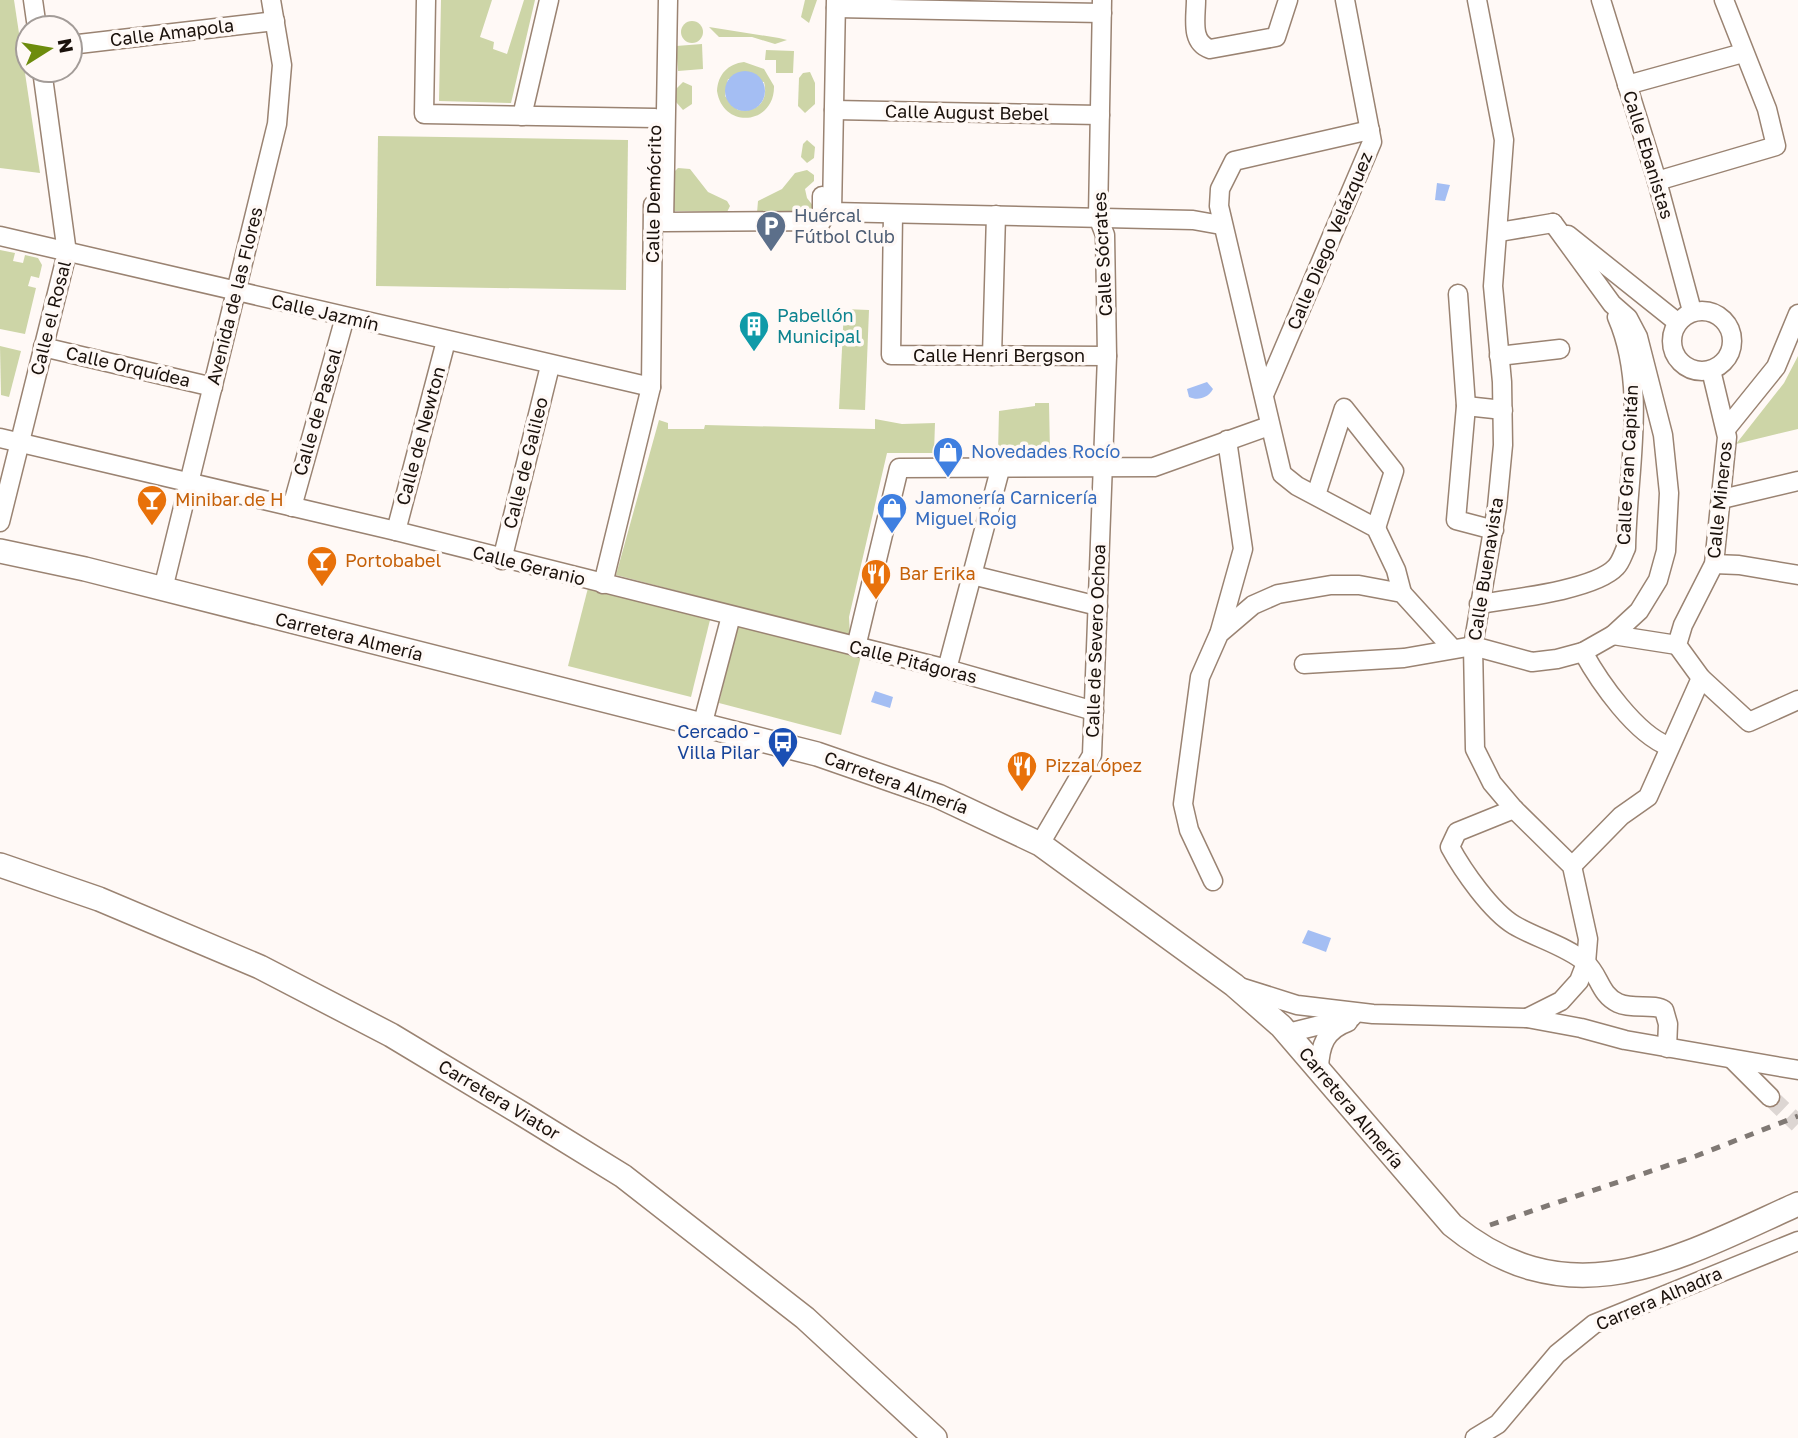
<svg xmlns="http://www.w3.org/2000/svg" width="1798" height="1438" viewBox="0 0 1798 1438" font-family="'Golos Text',sans-serif">
  <style>
    .green { fill: #cdd5a7; fill-rule: evenodd }
    .water { fill: #a4bef3 }
    .lines { fill: none; stroke-linecap: round; stroke-linejoin: round }
    .minor-tunnel { stroke: #ddd6d3; stroke-width: 18; stroke-dasharray: 18 9; stroke-linecap: butt }
    .minor-casing { stroke: #9a8372; stroke-width: 21 }
    .major-casing { stroke: #9a8372; stroke-width: 26 }
    .minor { stroke: #fff; stroke-width: 18 }
    .major { stroke: #fff; stroke-width: 23 }
    .rail { stroke: #807974; stroke-width: 5; stroke-dasharray: 9 9; stroke-linecap: butt }
    .labels { text-anchor: middle; stroke-width: 7; stroke-linejoin: round; paint-order: stroke }
    .street-label { font-size: 18px; fill: #1a110b; stroke: #fff9f6 }
    .service-label { font-size: 18px; fill: #4e5e75; stroke: #fff9f6; text-anchor: start }
    .culture-label { font-size: 18px; fill: #0d838f; stroke: #fff9f6; text-anchor: start }
    .shop-label { font-size: 18px; fill: #366cbe; stroke: #fff9f6; text-anchor: start }
    .food-label { font-size: 18px; fill: #c56008; stroke: #fff9f6; text-anchor: start }
    .transit-label { font-size: 18px; fill: #164399; stroke: #fff9f6; text-anchor: end }
  </style>
  <rect width="100%" height="100%" fill="#fff9f6"/>
  <g class="green">
    <path d="M0,0H14L40,173L0,168Z"/>
    <path d="M441,0H492L480,37L494,42L493,49L507,54L524,0H535L511,103L439,101Z"/>
    <path d="M805,0H817L809,23L801,17Z"/>
    <circle cx="692" cy="32" r="11"/>
    <path d="M709,27L779,38L787,40L775,44L752,37H719Z"/>
    <path d="M702,44L703,69L678,71L676,46Z"/>
    <path d="M766,50L794,51L793,73H776V60H765Z"/>
    <path d="M744,62L764,69L774,86C775,125 723,130 717,91C718,74 728,64 744,62ZM728,79L764,82C769,101 757,113 738,110L725,96Z"/>
    <path d="M810,72L815,83V104L805,113L798,106L799,78L803,73Z"/>
    <path d="M683,82L692,86V104L683,110L676,102V89Z"/>
    <path d="M378,136L628,140L626,290L376,286Z"/>
    <path d="M807,140L815,147L814,158L807,163L801,157L803,144Z"/>
    <path d="M678,168L690,169L708,192L727,201L730,206L727,212L674,211V172Z"/>
    <path d="M807,170L814,175V181L805,189L807,198L814,207L811,215L757,213L758,201L782,189L795,173Z"/>
    <path d="M0,250L15,253L13,261L23,263L25,255L38,258L42,265L39,278L31,276L28,286L36,288L25,334L0,329Z"/>
    <path d="M844,309L869,310L865,410L839,409Z"/>
    <path d="M0,346L21,351L9,397L1,395Z"/>
    <path d="M1798,356V429L1736,444L1784,383Z"/>
    <path d="M1035,403H1049L1050,452L998,453L999,411L1035,406Z"/>
    <path d="M875,419L902,424L935,423L934,453H887L849,617L850,636L616,575L659,420L668,423V429H704L705,425L875,429Z"/>
    <path d="M588,588L710,620L691,697L568,666Z"/>
    <path d="M741,626L861,656L841,735L719,703L737,628Z"/>
  </g>
  <g class="water">
    <circle cx="745" cy="91" r="20"/>
    <path d="M1437,183L1450,185L1445,201L1435,200Z"/>
    <path d="M1207,382L1213,389C1208,398 1198,401 1189,397L1187,389Z"/>
    <path d="M875,691L893,697L890,708L871,702Z"/>
    <path d="M1308,930L1331,938L1326,952L1302,943Z"/>
  </g>
  <g class="lines">
    <path class="minor-tunnel" d="M1770,1097L1798,1124"/>
    <g class="minor-casing">
      <g id="minor">
        <path d="M33,0L37,28"/>
        <path d="M426,0L424,114L655,118"/>
        <path d="M668,0L664,222L822,221V196"/>
        <path d="M836,0L832,212L1193,220L1221,225"/>
        <path d="M1196,0C1196,18 1190,42 1210,49L1276,37L1288,0"/>
        <path d="M1477,0L1504,140L1493,286L1502,382L1503,445L1497,507L1473,646L1475,749L1492,783L1514,809L1572,866L1588,939L1586,963L1579,981L1561,1001L1527,1018"/>
        <path d="M1601,0L1657,181L1692,311"/>
        <path d="M836,8L1102,13"/>
        <path d="M70,45L275,21"/>
        <path d="M1627,85L1743,53"/>
        <path d="M834,110L1100,115"/>
        <path d="M522,116L549,0"/>
        <path d="M1370,130L1234,161L1220,189L1219,206L1282,474L1297,486L1376,528L1396,570L1402,593"/>
        <path d="M1657,181L1776,146L1767,109L1724,0"/>
        <path d="M893,214L891,355L1107,356"/>
        <path d="M1499,232L1553,223"/>
        <path d="M1568,235L1677,322"/>
        <path d="M0,236L651,387"/>
        <path d="M1458,294L1466,406L1456,520L1494,530"/>
        <circle cx="1702" cy="341" r="30"/>
        <path d="M43,347L213,387"/>
        <path d="M992,356L996,215"/>
        <path d="M1499,356L1560,349"/>
        <path d="M1711,370L1727,437L1714,564L1683,625L1677,645L1701,678L1749,722L1798,700"/>
        <path d="M1264,395L1372,142L1345,0"/>
        <path d="M1466,406L1503,410"/>
        <path d="M1726,429L1776,367L1798,314"/>
        <path d="M0,438L396,531L947,669L1094,711"/>
        <path d="M1316,495L1344,408L1394,471L1376,528"/>
        <path d="M1722,499L1798,481"/>
        <path d="M292,507L345,317"/>
        <path d="M0,522L67,253L42,70"/>
        <path d="M396,531L446,341"/>
        <path d="M502,560L550,366"/>
        <path d="M1714,564L1739,565L1798,575"/>
        <path d="M972,575L1098,606"/>
        <path d="M603,584L651,387L653,205"/>
        <path d="M163,589L277,124L282,65L271,0"/>
        <path d="M1479,604C1511,599 1595,590 1616,567C1621,562 1623,554 1626,548C1627,473 1648,388 1617,317"/>
        <path d="M1220,631L1243,549L1227,440"/>
        <path d="M1613,635L1677,645"/>
        <path d="M856,647L899,468L1154,467L1269,426"/>
        <path d="M1583,652C1600,683 1636,734 1668,746"/>
        <path d="M1304,664L1404,658L1473,646L1532,662L1557,659L1583,652L1613,635L1639,611L1658,580L1666,551L1669,493L1663,435L1638,337L1628,318L1612,304L1553,223"/>
        <path d="M947,669L1001,466"/>
        <path d="M702,726L731,616"/>
        <path d="M1514,809L1457,832L1450,847C1463,871 1491,911 1514,925C1536,938 1566,946 1585,962C1600,975 1599,994 1618,1003C1633,1010 1654,1003 1664,1010L1668,1024L1667,1048"/>
        <path d="M1040,844L1092,755L1107,356L1105,235L1098,217L1102,0"/>
        <path d="M1572,866L1621,816L1648,797L1701,678"/>
        <path d="M1213,881L1189,830L1183,804L1200,677L1219,634L1253,605L1278,594L1331,585H1359L1402,593L1452,648"/>
        <path d="M1240,987L1297,1005L1373,1014L1527,1018L1581,1028L1625,1040L1798,1070"/>
        <path d="M1288,1033L1352,1017"/>
        <path d="M1732,1059L1770,1097"/>
        <path d="M1319,1068C1320,1046 1325,1030 1348,1022"/>
        <path d="M1475,1438L1498,1424L1557,1354L1594,1324L1798,1241"/>
      </g>
    </g>
    <g class="major-casing">
      <g id="major">
        <path d="M0,551L85,569L817,754L938,796L1040,844L1234,985L1281,1026L1452,1225C1571,1322 1678,1258 1798,1204"/>
        <path d="M0,865L99,899L260,967L391,1035L524,1115L623,1176L805,1318L935,1438"/>
      </g>
    </g>
    <use href="#minor" class="minor"/>
    <use href="#major" class="major"/>
    <path class="rail" d="M1490,1225L1696,1156L1798,1116"/>
  </g>
  <defs>
    <g id="parking-pin" transform="scale(1.575)"><path d="M0 17L-7.5 6A9.5 9.5 0 1 1 7.5 6Z" fill="#5c6f8a" stroke="#fff9f6"/><path d="M-3.5-5.5H1a3.5 3.5 0 0 1 0 7H-1V5.5H-3.5ZM-1-3.4V-.6H.8a1.4 1.4 0 0 0 0-2.8Z" fill="#fff"/></g>
    <g id="building-pin" transform="scale(1.575)"><path d="M0 17L-7.5 6A9.5 9.5 0 1 1 7.5 6Z" fill="#0f9aa8" stroke="#fff9f6"/><path d="M-4-6H4V6H1V3H-1V6H-4ZM-2.5-4.3h1.7v1.8h-1.7ZM.8-4.3h1.7v1.8H.8ZM-2.5-1h1.7V.8h-1.7ZM.8-1h1.7V.8H.8Z" fill="#fff"/></g>
    <g id="shop-pin" transform="scale(1.575)"><path d="M0 17L-7.5 6A9.5 9.5 0 1 1 7.5 6Z" fill="#3f7fe0" stroke="#fff9f6"/><path d="M-5-2.5h2.3a2.7 3.5 0 0 1 5.4 0H5L5.5 6h-11ZM-1.5-2.5h3a1.5 2.3 0 0 0-3 0Z" fill="#fff"/></g>
    <g id="bar-pin" transform="scale(1.575)"><path d="M0 17L-7.5 6A9.5 9.5 0 1 1 7.5 6Z" fill="#e8710a" stroke="#fff9f6"/><path d="M-6-5H6L.8 .8V4.5H3.5V6h-7V4.5H-.8V.8Z" fill="#fff"/></g>
    <g id="restaurant-pin" transform="scale(1.575)"><path d="M0 17L-7.5 6A9.5 9.5 0 1 1 7.5 6Z" fill="#e8710a" stroke="#fff9f6"/><path d="M-5-6h1v4h1v-4h1v4h1v-4h1v5L-1.5 .5V6h-2V.5L-5-1ZM5-6V6H3V1.5H1.5Q1.5-4 5-6Z" fill="#fff"/></g>
    <g id="bus-pin" transform="scale(1.575)"><path d="M0 17L-7.5 6A9.5 9.5 0 1 1 7.5 6Z" fill="#1a4fb4" stroke="#fff9f6"/><path d="M-5-6H5V4H4V6H2V4H-2V6H-4V4H-5ZM-3.5-4V0h7V-4ZM-3.5 1.2v1.5H-2V1.2ZM2 1.2v1.5H3.5V1.2Z" fill="#fff"/></g>
  </defs>
  <g fill-rule="evenodd">
    <use href="#parking-pin" x="771" y="226"/>
    <use href="#building-pin" x="754" y="326"/>
    <use href="#shop-pin" x="948" y="452"/>
    <use href="#bar-pin" x="152" y="500"/>
    <use href="#shop-pin" x="892" y="508"/>
    <use href="#bar-pin" x="322" y="561"/>
    <use href="#restaurant-pin" x="876" y="574"/>
    <use href="#bus-pin" x="783" y="742"/>
    <use href="#restaurant-pin" x="1022" y="766"/>
  </g>
  <g class="labels">
    <g class="street-label">
      <text transform="translate(172 33) rotate(-7)" y="6">Calle Amapola</text>
      <text transform="translate(967 113) rotate(1)" y="6">Calle August Bebel</text>
      <text transform="translate(1648 155) rotate(73)" y="6">Calle Ebanistas</text>
      <text transform="translate(654 194) rotate(-89)" y="6">Calle Demócrito</text>
      <text transform="translate(1330 241) rotate(-67)" y="6">Calle Diego Velázquez</text>
      <text transform="translate(1103 254) rotate(-93)" y="6">Calle Sócrates</text>
      <text transform="translate(235 296) rotate(-76)" y="6">Avenida de las Flores</text>
      <text transform="translate(325 313) rotate(13)" y="6">Calle Jazmín</text>
      <text transform="translate(51 318) rotate(-76)" y="6">Calle el Rosal</text>
      <text x="999" y="362">Calle Henri Bergson</text>
      <text transform="translate(128 367) rotate(13)" y="6">Calle Orquídea</text>
      <text transform="translate(318 412) rotate(-74)" y="6">Calle de Pascal</text>
      <text transform="translate(421 436) rotate(-75)" y="6">Calle de Newton</text>
      <text transform="translate(526 463) rotate(-76)" y="6">Calle de Galileo</text>
      <text transform="translate(1628 465) rotate(-87)" y="6">Calle Gran Capitán</text>
      <text transform="translate(1720 500) rotate(-84)" y="6">Calle Mineros</text>
      <text transform="translate(529 566) rotate(14)" y="6">Calle Geranio</text>
      <text transform="translate(1486 569) rotate(-81)" y="6">Calle Buenavista</text>
      <text transform="translate(349 637) rotate(14)" y="6">Carretera Almería</text>
      <text transform="translate(1096 641) rotate(-88)" y="6">Calle de Severo Ochoa</text>
      <text transform="translate(913 662) rotate(14)" y="6">Calle Pitágoras</text>
      <text transform="translate(896 783) rotate(20)" y="6">Carretera Almería</text>
      <text transform="translate(499 1100) rotate(31)" y="6">Carretera Viator</text>
      <text transform="translate(1351 1108) rotate(50)" y="6">Carretera Almería</text>
      <text transform="translate(1659 1299) rotate(-23)" y="6">Carrera Alhadra</text>
    </g>
    <g class="service-label">
      <text x="794" y="222">Huércal<tspan x="794" dy="21">Fútbol Club</tspan></text>
    </g>
    <g class="culture-label">
      <text x="777" y="322">Pabellón<tspan x="777" dy="21">Municipal</tspan></text>
    </g>
    <g class="shop-label">
      <text x="971" y="458">Novedades Rocío</text>
      <text x="915" y="504">Jamonería Carnicería<tspan x="915" dy="21">Miguel Roig</tspan></text>
    </g>
    <g class="food-label">
      <text x="175" y="506">Minibar de H</text>
      <text x="345" y="567">Portobabel</text>
      <text x="899" y="580">Bar Erika</text>
      <text x="1045" y="772">PizzaLópez</text>
    </g>
    <g class="transit-label">
      <text x="760" y="738">Cercado -<tspan x="760" dy="21">Villa Pilar</tspan></text>
    </g>
  </g>
  <g transform="translate(49 49) rotate(79)"><circle r="33" fill="#fff9f6" stroke="#a39c98" stroke-width="2"/>
  <path d="M0-5L12 26L0 18L-12 26Z" fill="#6d8c0d"/>
  <text y="-10" font-size="19" font-weight="bold" text-anchor="middle" fill="#1a110b">N</text>
  </g>
</svg>
